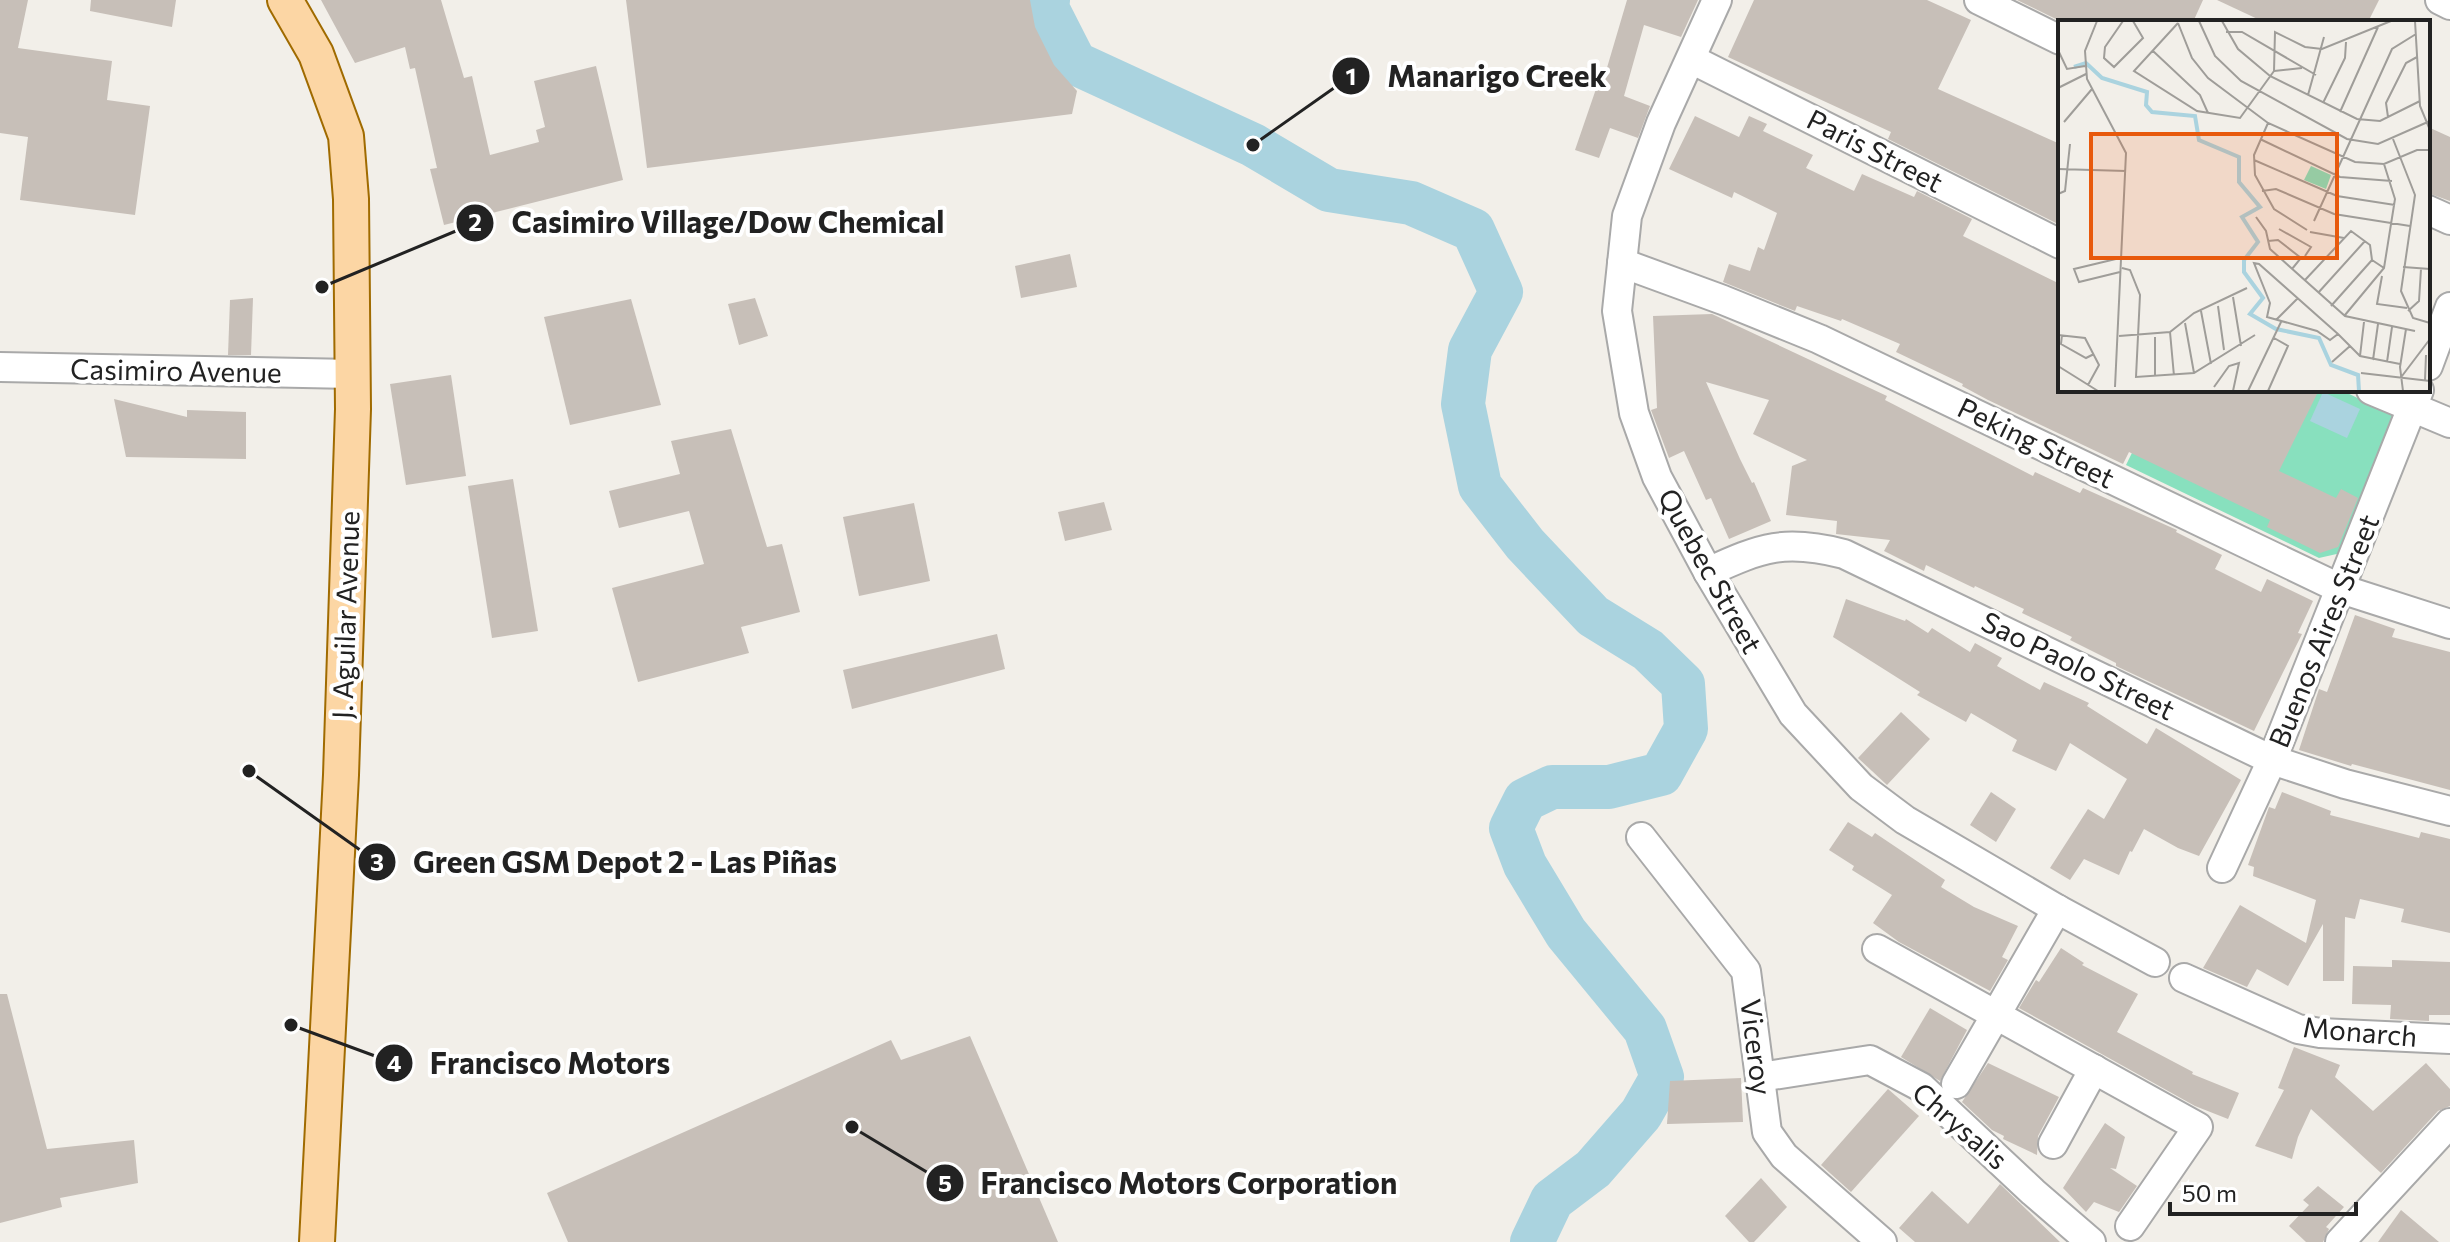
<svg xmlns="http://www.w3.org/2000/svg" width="2450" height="1242" viewBox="0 0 2450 1242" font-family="Commissioner,sans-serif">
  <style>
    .pitch { fill: #88e0be }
    .water { fill: #aad3df }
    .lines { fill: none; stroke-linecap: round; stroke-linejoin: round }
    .river { stroke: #aad3df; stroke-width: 44 }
    .building { fill: #c7bfb8 }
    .minor-casing { stroke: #a9a9a9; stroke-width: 32 }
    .major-casing { stroke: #a06b00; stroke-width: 38 }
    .minor { stroke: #fff; stroke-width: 28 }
    .major { stroke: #fcd6a4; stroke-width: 34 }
    .labels { text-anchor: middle; stroke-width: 8; stroke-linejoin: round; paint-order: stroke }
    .street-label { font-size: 28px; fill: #222; stroke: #fff }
    .inset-river { fill: none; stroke: #aad3df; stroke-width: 4 }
    .inset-road { fill: none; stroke: #9f9d99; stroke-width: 2 }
    .view { fill: #e8590c; fill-opacity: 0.15; stroke: #e8590c; stroke-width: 4 }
    .inset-edge { fill: none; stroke: #222; stroke-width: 4 }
    .leader { fill: none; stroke: #222; stroke-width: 3 }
    .callout-dot { fill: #222; stroke: #fff; stroke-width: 3 }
    .mark-label { font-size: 24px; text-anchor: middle; font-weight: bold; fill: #fff }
    .callout-label { font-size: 30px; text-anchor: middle; font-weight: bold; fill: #222; stroke: #fff; stroke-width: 8; stroke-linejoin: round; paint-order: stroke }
  </style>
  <rect width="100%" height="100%" fill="#f2efe9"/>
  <path class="pitch" d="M2163,390H2341L2397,417L2341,553L2319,558L2126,465Z"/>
  <path class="water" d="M2323,392L2360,409L2347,438L2310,421Z"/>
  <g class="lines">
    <path class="river" d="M1048,0L1047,8L1075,63L1253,145L1329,190L1411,203L1473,230L1501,292L1470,350L1463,404L1480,486L1525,544L1593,616L1648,650L1683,684L1686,729L1661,774L1609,787H1552L1525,800L1511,828L1525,865L1566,933L1645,1029L1662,1077L1641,1114L1593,1169L1552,1200L1532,1242"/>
  </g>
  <g class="building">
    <path d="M0,0H28L18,48L112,61L107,100L150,106L135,215L20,200L28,137L0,133Z"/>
    <path d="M91,0H176L172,27L90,11Z"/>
    <path d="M321,0H441L464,78L472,76L490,155L539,142L536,130L545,127L534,81L596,66L623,180L444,225L430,169L437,168L415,68L410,69L405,47L355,63Z"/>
    <path d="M626,0H1030L1035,27L1054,65L1077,91L1072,114L647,168Z"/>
    <path d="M1627,0H1698L1681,37L1644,25L1624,96L1650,106L1638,138L1610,128L1599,158L1575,150L1597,86L1601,88Z"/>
    <path d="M1754,0H1927L1971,20L1938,89L2060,144V225L1888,139L1891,132L1728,57Z"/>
    <path d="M2017,0H2203L2193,22H2062Z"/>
    <path d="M2217,0H2379L2368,22H2264Z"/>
    <path d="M1695,116L1739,137L1749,116L1767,124L1763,131L1813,155L1806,168L1854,191L1862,174L1914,197L1917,191L1972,219L1963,236L2060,284V390H2319L2279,471L2336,498L2341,489L2358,498L2338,547L2320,553L2267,527L2270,520L2129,452L2123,464L1988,400L1962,386L1963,384L1896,352L1900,344L1842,319L1841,321L1797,306L1795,311L1723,282L1729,264L1750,271L1758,247L1764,250L1777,213L1734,192L1732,198L1669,169Z"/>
    <path d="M2428,127L2450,137V201L2428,193Z"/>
    <path d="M1070,254L1077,287L1021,298L1015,266Z"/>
    <path d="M253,298L251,355H228L230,300Z"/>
    <path d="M755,298L768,336L739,345L728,304Z"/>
    <path d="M631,299L661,405L570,425L544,317Z"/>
    <path d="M1712,314L1887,396L1885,400L2033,476L2035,472L2080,493L2083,488L2177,530L2176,532L2222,555L2215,569L2261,592L2267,579L2313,601L2298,633L2302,634L2254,731L2116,666V663L2070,640L2072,637L2022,613L2024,609L1975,586L1974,588L1926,565L1924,571L1884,551L1890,540L1836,534L1837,521L1786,515L1792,466L1807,460L1753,434L1769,400L1706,382L1740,459L1752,483L1754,482L1771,521L1729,539L1711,498L1706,500L1684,451L1669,458L1651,410L1657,408L1653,316Z"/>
    <path d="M451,375L466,476L406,485L390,384Z"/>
    <path d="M114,399L187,417V410L246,412V459L126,457Z"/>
    <path d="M731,429L767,547L782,544L800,612L741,627L749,653L638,682L612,588L704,564L689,511L619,528L609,491L680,474L671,441Z"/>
    <path d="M513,479L538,631L492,638L468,486Z"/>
    <path d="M1104,502L1112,530L1065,541L1058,512Z"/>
    <path d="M914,503L930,581L859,596L843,517Z"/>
    <path d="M1846,599L1905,621L1906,619L1928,633L1932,628L1970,652L1975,643L2002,658L1997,666L2040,690L2044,682L2089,703L2087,706L2147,744L2156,728L2241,780L2199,856L2178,848L2144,829L2132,852L2130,851L2119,875L2084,859L2070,880L2050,868L2088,809L2104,819L2127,779L2070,743L2056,771L2012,751L2017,740L1971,713L1966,722L1917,695L1920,692L1833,637Z"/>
    <path d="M2355,615L2395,629L2392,637L2450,652V790L2352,764L2351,766L2299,750L2319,689L2327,692Z"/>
    <path d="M997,634L1005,669L852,709L843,670Z"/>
    <path d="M1901,712L1930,739L1887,785L1858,758Z"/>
    <path d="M1991,792L2016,809L1996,842L1970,825Z"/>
    <path d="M2282,792L2331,811L2330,815L2419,838L2421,832L2450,839V933L2401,922L2404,909L2360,899L2355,919L2345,917L2344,981H2323V924L2288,986L2257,969L2247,987L2203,968L2240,905L2306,943L2316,900L2253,876L2254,867L2248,865L2269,807L2275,809Z"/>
    <path d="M1848,822L1872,837L1875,833L1945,880L1941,887L1974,907L2018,926L2002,957L2008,960L1990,991L1899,942L1873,923L1892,895L1852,870L1854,866L1829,850Z"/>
    <path d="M2061,948L2084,963L2082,965L2138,994L2117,1032L2193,1072L2192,1074L2239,1093L2228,1119L2195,1106L2019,1008L2036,980L2039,982Z"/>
    <path d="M2392,960L2450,962V1015H2429V1021L2390,1019L2391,1005L2352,1004L2353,966L2392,967Z"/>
    <path d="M0,994H7L47,1149L134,1140L138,1183L60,1198L62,1207L0,1223Z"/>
    <path d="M1930,1008L1967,1030L1940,1081L1901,1057Z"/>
    <path d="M970,1036L1058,1242H568L547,1193L891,1040L901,1060Z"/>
    <path d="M2294,1047L2340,1065L2335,1077L2373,1111L2426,1063L2450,1089V1106L2438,1111L2381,1173L2311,1109L2298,1137L2292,1159L2255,1146L2284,1090L2278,1088Z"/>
    <path d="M1988,1063L2059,1097L2038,1136L2037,1155L2003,1139L2004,1136L1992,1130L1962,1102Z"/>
    <path d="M1741,1078L1743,1122L1667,1124L1670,1081Z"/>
    <path d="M1888,1089L1919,1116L1851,1192L1821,1165Z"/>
    <path d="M2105,1123L2125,1137L2116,1169L2110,1168L2137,1186L2119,1212L2094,1202L2086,1212L2063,1188Z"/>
    <path d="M1761,1178L1787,1207L1754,1242H1749L1725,1216Z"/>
    <path d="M2000,1184L2060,1242H1915L1899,1228L1932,1191L1968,1224Z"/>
    <path d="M2318,1186L2344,1207L2326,1227L2329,1229L2323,1242H2306L2289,1226L2309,1205L2303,1200Z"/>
    <path d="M2401,1210L2439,1242H2378Z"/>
  </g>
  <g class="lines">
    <g class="minor-casing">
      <g id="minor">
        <path d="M1717,0L1661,123L1627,216L1617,311L1634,413L1657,477L1708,572L1793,714L1861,787L1905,820L2057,909L2155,962"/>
        <path d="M1979,0L2060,40"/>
        <path d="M2440,0L2450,5"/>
        <path d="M1691,59L2060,244"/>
        <path d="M2428,210L2450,220"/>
        <path d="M1622,263L1723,300L1819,339L2341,589L2450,624"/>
        <path d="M2428,366L2450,307"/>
        <path d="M0,367L352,374"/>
        <path d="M2371,390L2450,423"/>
        <path d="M1708,572C1762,547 1785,539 1844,554L2272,760L2345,784L2450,811"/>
        <path d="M1641,837L1746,971L1767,1132L1784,1156L1882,1242"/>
        <path d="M2222,868L2272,760L2419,390"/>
        <path d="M1877,949L2198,1127L2130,1226"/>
        <path d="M2184,978L2298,1029L2320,1033L2450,1039"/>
        <path d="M1760,1077L1870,1060L1921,1087L2033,1192L2091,1242"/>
        <path d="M1956,1084L2057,909"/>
        <path d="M2053,1144L2094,1069"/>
        <path d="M2340,1242L2450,1123"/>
      </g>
    </g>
    <g class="major-casing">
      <path id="major" d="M285,0L316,54L346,136L351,199L353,409L341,775L317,1242"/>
    </g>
    <use href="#minor" class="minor"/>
    <use href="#major" class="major"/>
  </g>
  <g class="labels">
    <g class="street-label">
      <text transform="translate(1875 151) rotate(27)" y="10">Paris Street</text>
      <text transform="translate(176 371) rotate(1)" y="10">Casimiro Avenue</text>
      <text transform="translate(2036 443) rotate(26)" y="10">Peking Street</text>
      <text transform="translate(1710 571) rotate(61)" y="10">Quebec Street</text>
      <text transform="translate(346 615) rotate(-88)" y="10">J. Aguilar Avenue</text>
      <text transform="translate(2324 631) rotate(-68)" y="10">Buenos Aires Street</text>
      <text transform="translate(2078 666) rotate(26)" y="10">Sao Paolo Street</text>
      <text transform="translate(2360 1032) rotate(5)" y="10">Monarch</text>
      <text transform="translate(1756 1047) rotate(83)" y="10">Viceroy</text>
      <text transform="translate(1960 1126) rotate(41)" y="10">Chrysalis</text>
    </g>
  </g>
  <g transform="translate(2058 20)">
    <rect width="372" height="372" fill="#f2efe9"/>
    <path d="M253,146L273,155L268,169L246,160Z" fill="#88e0be"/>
    <path class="inset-river" d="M16,47L28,43L44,58L89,72L88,85L94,92L137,96L141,120L181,137V162L202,187L184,197L200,222L186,240V252L205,278L192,294L218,309L261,318L273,345L300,355L301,371"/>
    <path class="inset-road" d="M39,1L27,31L29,59L68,133L57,367M65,1L47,27L46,38L56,47L85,18L75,1M141,1L157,36L183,61L289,119L320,124L372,101M164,1L180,29L212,56L299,99L322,101L362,81M178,1H209M357,1L362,86L372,110M120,3L134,38L150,58L210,103L297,142L326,144L359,130H372M120,3L76,51L139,91L182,98L216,51M168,12H184L258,55M0,30L9,49L27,46M95,31L142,75L150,93M216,51L217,12L247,27L264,29L333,1M216,51L244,48M0,68L28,54M250,75L266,17M265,83L287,38L288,22M282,92L320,7M330,97L328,83L348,43L359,37M6,102L34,69M210,103L196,135L197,155L216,189L249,210M202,119L282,157L334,161M335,119L357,175L343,271L355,298L372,303M196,140L279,176L337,185M0,149L68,151M204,171L218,169L276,194L352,206M0,174L7,171L12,124M371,176L372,233M198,197L208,211L212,229L287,296L357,311M256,201L334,29L358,14M221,209L253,227L247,236M252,212L286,218M210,221L220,220L243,238L234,249M345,247L372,249M64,248L72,250L82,275L78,357L136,353L197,315M62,252L21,262L16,249L62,238M324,256L319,284L349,288M247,260L293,211L312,225L314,240L326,248M260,273L307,221M175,277L183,326M160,286L166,330M273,286L314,240M143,291L153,344M350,291L361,281L363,249M287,295L326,248L337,179L326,144M218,300L240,278M127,303L136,353M112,312L116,356M280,314L272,320L259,311L209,297L212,283L196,243L201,244L280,314L302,336L342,344M0,315L27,318L41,345L30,365M4,315L3,324L28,338L36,334M61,316L112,312L136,293L189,268M97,317V357M302,336L306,302M315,340L320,304M274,342L292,326M329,342L334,307M0,346L40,371M303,353L372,361M344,356L372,319M367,360L368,335M156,367L171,346L181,343L175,371M190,371L223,302M210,371L230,326L216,318M345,371L342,347L348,309"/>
    <path class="view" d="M33,114H279V238H33Z"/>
    <rect width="372" height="372" class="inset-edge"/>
  </g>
  <path class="leader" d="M1253 145L1351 76M322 287L475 223M249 771L377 862M291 1025L394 1063M852 1127L945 1183"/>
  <g class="callout-dot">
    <circle cx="1253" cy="145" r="8"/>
    <circle cx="322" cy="287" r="8"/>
    <circle cx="249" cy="771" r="8"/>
    <circle cx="291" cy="1025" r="8"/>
    <circle cx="852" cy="1127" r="8"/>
    <circle cx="1351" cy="76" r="20"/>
    <circle cx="475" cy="223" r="20"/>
    <circle cx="377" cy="862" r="20"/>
    <circle cx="394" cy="1063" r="20"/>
    <circle cx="945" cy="1183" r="20"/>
  </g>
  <g class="mark-label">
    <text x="1351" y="85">1</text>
    <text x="475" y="231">2</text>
    <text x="377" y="871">3</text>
    <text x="394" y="1072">4</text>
    <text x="945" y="1192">5</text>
  </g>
  <g class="callout-label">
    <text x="1497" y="87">Manarigo Creek</text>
    <text x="728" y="233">Casimiro Village/Dow Chemical</text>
    <text x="625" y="873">Green GSM Depot 2 - Las Piñas</text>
    <text x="550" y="1074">Francisco Motors</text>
    <text x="1189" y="1194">Francisco Motors Corporation</text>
  </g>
  <path d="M2170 1202v12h186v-12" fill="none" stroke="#222222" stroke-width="4"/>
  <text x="2182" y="1202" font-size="24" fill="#222222" stroke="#ffffff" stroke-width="6" paint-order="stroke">50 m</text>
</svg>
